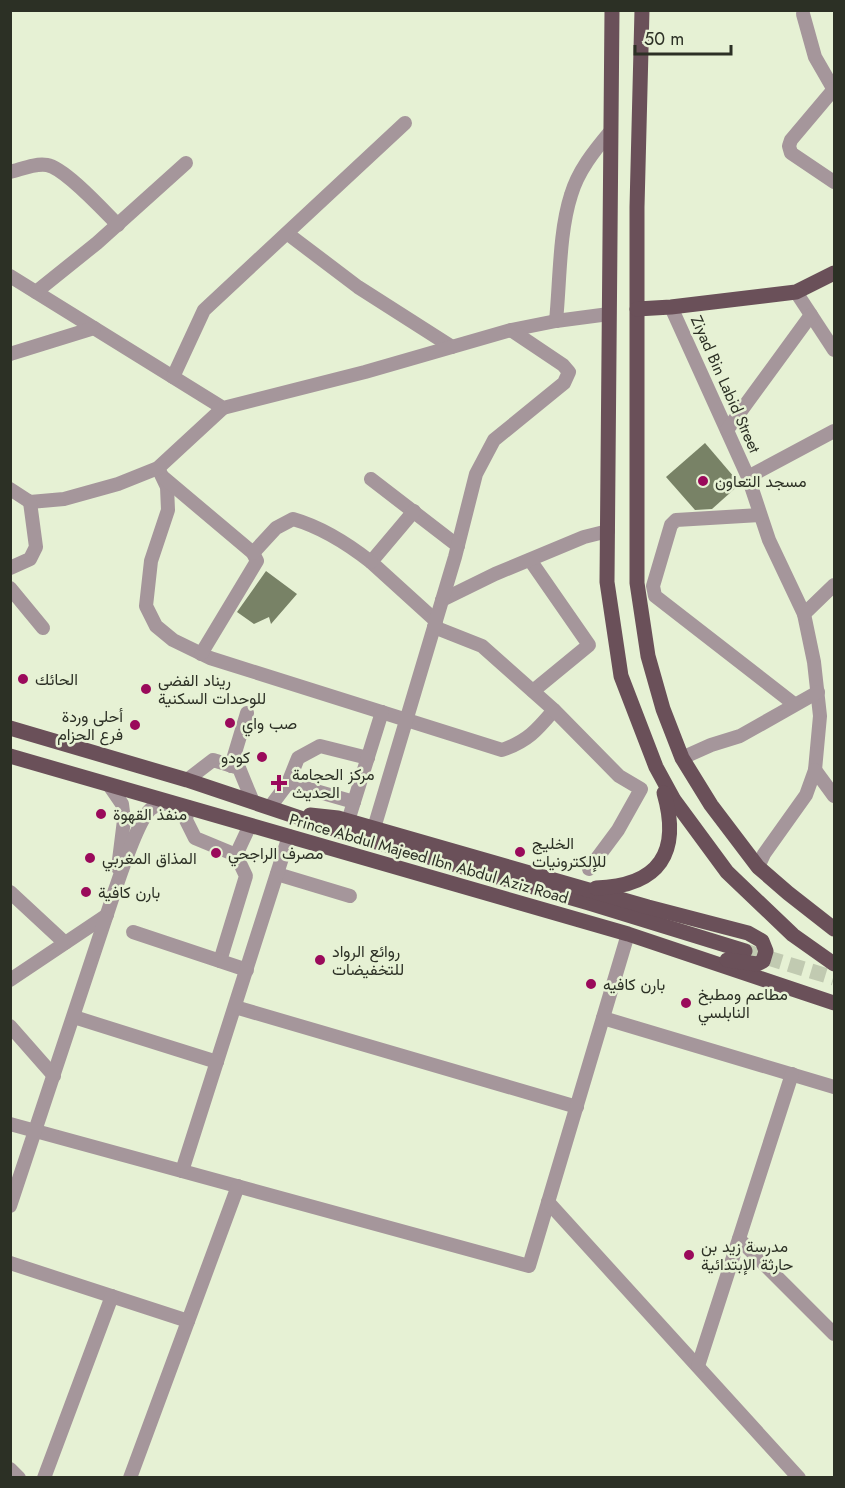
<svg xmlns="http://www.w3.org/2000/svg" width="845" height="1488" viewBox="0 0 845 1488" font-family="Jost,Vazirmatn,sans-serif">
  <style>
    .building { fill: #788266 }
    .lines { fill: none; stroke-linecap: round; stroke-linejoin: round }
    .major-tunnel { stroke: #c1cab1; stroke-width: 15; stroke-dasharray: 15 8; stroke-linecap: butt }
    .minor { stroke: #a5969b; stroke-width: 14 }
    .major { stroke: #6a5059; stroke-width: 15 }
    .poi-dot { fill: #9a0a5b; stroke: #e6f1d4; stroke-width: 2 }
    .labels { text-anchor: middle; stroke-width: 5; stroke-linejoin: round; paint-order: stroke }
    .street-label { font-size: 16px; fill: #2c3025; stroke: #e6f1d4 }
    .poi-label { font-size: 16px; fill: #2c3025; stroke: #e6f1d4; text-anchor: start }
  </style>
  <rect width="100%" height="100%" fill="#e6f1d4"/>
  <g class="building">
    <path d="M705,443L740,484L712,509L695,510L666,477Z"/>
    <path d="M266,571L297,594L271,624L269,617L254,624L237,612Z"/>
  </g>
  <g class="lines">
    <path class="major-tunnel" d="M745,951L834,978"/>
    <g class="minor">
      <path d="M803,14L815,57L834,90"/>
      <path d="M834,89L791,140L789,146L791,153L834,182"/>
      <path d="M10,172C22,169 35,163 47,165C65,168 104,211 118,225"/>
      <path d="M288,234L358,287L452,347"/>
      <path d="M10,276L223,408L365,372L511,330L556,321L609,314"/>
      <path d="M36,292L97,243L186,163"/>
      <path d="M796,292L834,350"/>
      <path d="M671,307L748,477L769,540L804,614L814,662L820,716L815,770L806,795L764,854L758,867"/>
      <path d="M556,321C560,282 559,232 571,195C578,171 594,151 610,132"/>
      <path d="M10,354L94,328"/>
      <path d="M173,377L204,310L405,123"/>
      <path d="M727,430L811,315"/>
      <path d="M158,468L167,487L168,510L151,561L146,606L156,626L173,640L210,658L502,750C528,741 537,730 554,710"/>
      <path d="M163,477L253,553L257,561L201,654"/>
      <path d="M748,477L834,431"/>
      <path d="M371,479L458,546"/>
      <path d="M10,489L30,502L64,499L118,484L158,468L223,408"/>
      <path d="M414,511L371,562L436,621"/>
      <path d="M760,515L676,520L671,525L653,586L655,596L794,704"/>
      <path d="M253,553L276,528L293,519C321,527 348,544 371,562"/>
      <path d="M530,560L589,645L533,691"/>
      <path d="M10,568L30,559L36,547L30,502"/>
      <path d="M10,588L43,628"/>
      <path d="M442,600L495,574L584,537L608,531"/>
      <path d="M804,614L834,585"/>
      <path d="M434,627L482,646L554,710L619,776L641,789L618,830L589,869"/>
      <path d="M682,758L711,745L740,736L818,692"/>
      <path d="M231,766L247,713"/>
      <path d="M815,770L834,796"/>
      <path d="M187,780L213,760L239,768L253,802"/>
      <path d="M288,783L354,802"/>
      <path d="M109,785L122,804L124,820L118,868"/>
      <path d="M188,807L186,820L195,838L236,855L246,876L220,961"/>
      <path d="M270,807L288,783L298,758L320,746L368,758"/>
      <path d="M348,821L382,712"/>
      <path d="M374,828L455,557L476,474L494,440L564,383L569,372L563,365L511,330"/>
      <path d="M236,855L250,825"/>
      <path d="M277,874L350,896"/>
      <path d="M10,892L65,943"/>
      <path d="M133,932L247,970"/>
      <path d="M10,980L107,915"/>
      <path d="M235,1007L577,1107"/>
      <path d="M74,1017L217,1062"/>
      <path d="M603,1018L834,1087"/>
      <path d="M10,1026L54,1076"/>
      <path d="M10,1124L529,1266L628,934"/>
      <path d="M182,1171L289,836"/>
      <path d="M548,1202L799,1478"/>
      <path d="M10,1206L115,890C121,873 139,817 152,808C157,805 164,804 170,802"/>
      <path d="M739,1239L834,1334"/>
      <path d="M10,1263L188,1321"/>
      <path d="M698,1366L792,1074"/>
      <path d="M10,1469L19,1478"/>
      <path d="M44,1478L112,1296"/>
      <path d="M130,1478L238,1186"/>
    </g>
    <g class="major">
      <path d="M612,10L607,582L621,676L656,767L674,800L727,872L793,935L834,964"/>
      <path d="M642,10L637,207V583L648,656L663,709L682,758L711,805L758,867L788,893L834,929"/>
      <path d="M637,309L671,307L796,292L834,273"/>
      <path d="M10,728L187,780L345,833L589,903L745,951"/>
      <path d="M10,756L628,934L834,1003"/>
      <path d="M310,815L338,818L648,907L748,933L762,941L766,951L763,961L757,964L727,960"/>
      <path d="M596,888C660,886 681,852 664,793"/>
    </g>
  </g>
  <g class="poi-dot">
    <circle cx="703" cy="481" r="6"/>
    <circle cx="23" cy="679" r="6"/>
    <circle cx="146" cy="689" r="6"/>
    <circle cx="230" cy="723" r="6"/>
    <circle cx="135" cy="725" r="6"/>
    <circle cx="262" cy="757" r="6"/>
    <path d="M276 774h6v6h6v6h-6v6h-6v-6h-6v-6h6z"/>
    <circle cx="101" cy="814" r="6"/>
    <circle cx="520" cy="852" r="6"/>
    <circle cx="216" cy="853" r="6"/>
    <circle cx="90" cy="858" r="6"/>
    <circle cx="86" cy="892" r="6"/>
    <circle cx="320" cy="960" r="6"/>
    <circle cx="591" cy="984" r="6"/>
    <circle cx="686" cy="1003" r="6"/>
    <circle cx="689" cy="1255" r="6"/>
  </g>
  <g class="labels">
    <g class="street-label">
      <text transform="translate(726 384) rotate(66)" y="6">Ziyad Bin Labid Street</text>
      <text transform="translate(429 858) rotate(16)" y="6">Prince Abdul Majeed Ibn Abdul Aziz Road</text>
    </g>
    <g class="poi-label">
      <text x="715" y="487">مسجد التعاون</text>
      <text x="35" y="685">الحائك</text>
      <text x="158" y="686">ريناد الفضي<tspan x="158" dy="18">للوحدات السكنية</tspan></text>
      <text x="123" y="722" text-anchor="end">أحلى وردة<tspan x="123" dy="18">فرع الحزام</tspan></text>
      <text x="242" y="729">صب واي</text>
      <text x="250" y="763" text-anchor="end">كودو</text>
      <text x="292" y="780">مركز الحجامة<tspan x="292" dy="18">الحديث</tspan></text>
      <text x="113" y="820">منفذ القهوة</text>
      <text x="532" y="849">الخليج<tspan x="532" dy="18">للإلكترونيات</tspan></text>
      <text x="228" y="859">مصرف الراجحي</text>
      <text x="102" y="864">المذاق المغربي</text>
      <text x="98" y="898">بارن كافية</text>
      <text x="332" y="957">روائع الرواد<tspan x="332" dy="18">للتخفيضات</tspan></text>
      <text x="603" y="990">بارن كافيه</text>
      <text x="698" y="1000">مطاعم ومطبخ<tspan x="698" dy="18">النابلسي</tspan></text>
      <text x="701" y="1252">مدرسة زيد بن<tspan x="701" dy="18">حارثة الإبتدائية</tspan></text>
    </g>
  </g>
  <rect width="845" height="1488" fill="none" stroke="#2c3025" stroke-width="24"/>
  <path d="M635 45v9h96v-9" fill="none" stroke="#2c3025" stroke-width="3"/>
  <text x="644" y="45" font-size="18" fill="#2c3025" stroke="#e6f1d4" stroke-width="4.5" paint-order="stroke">50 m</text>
</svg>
